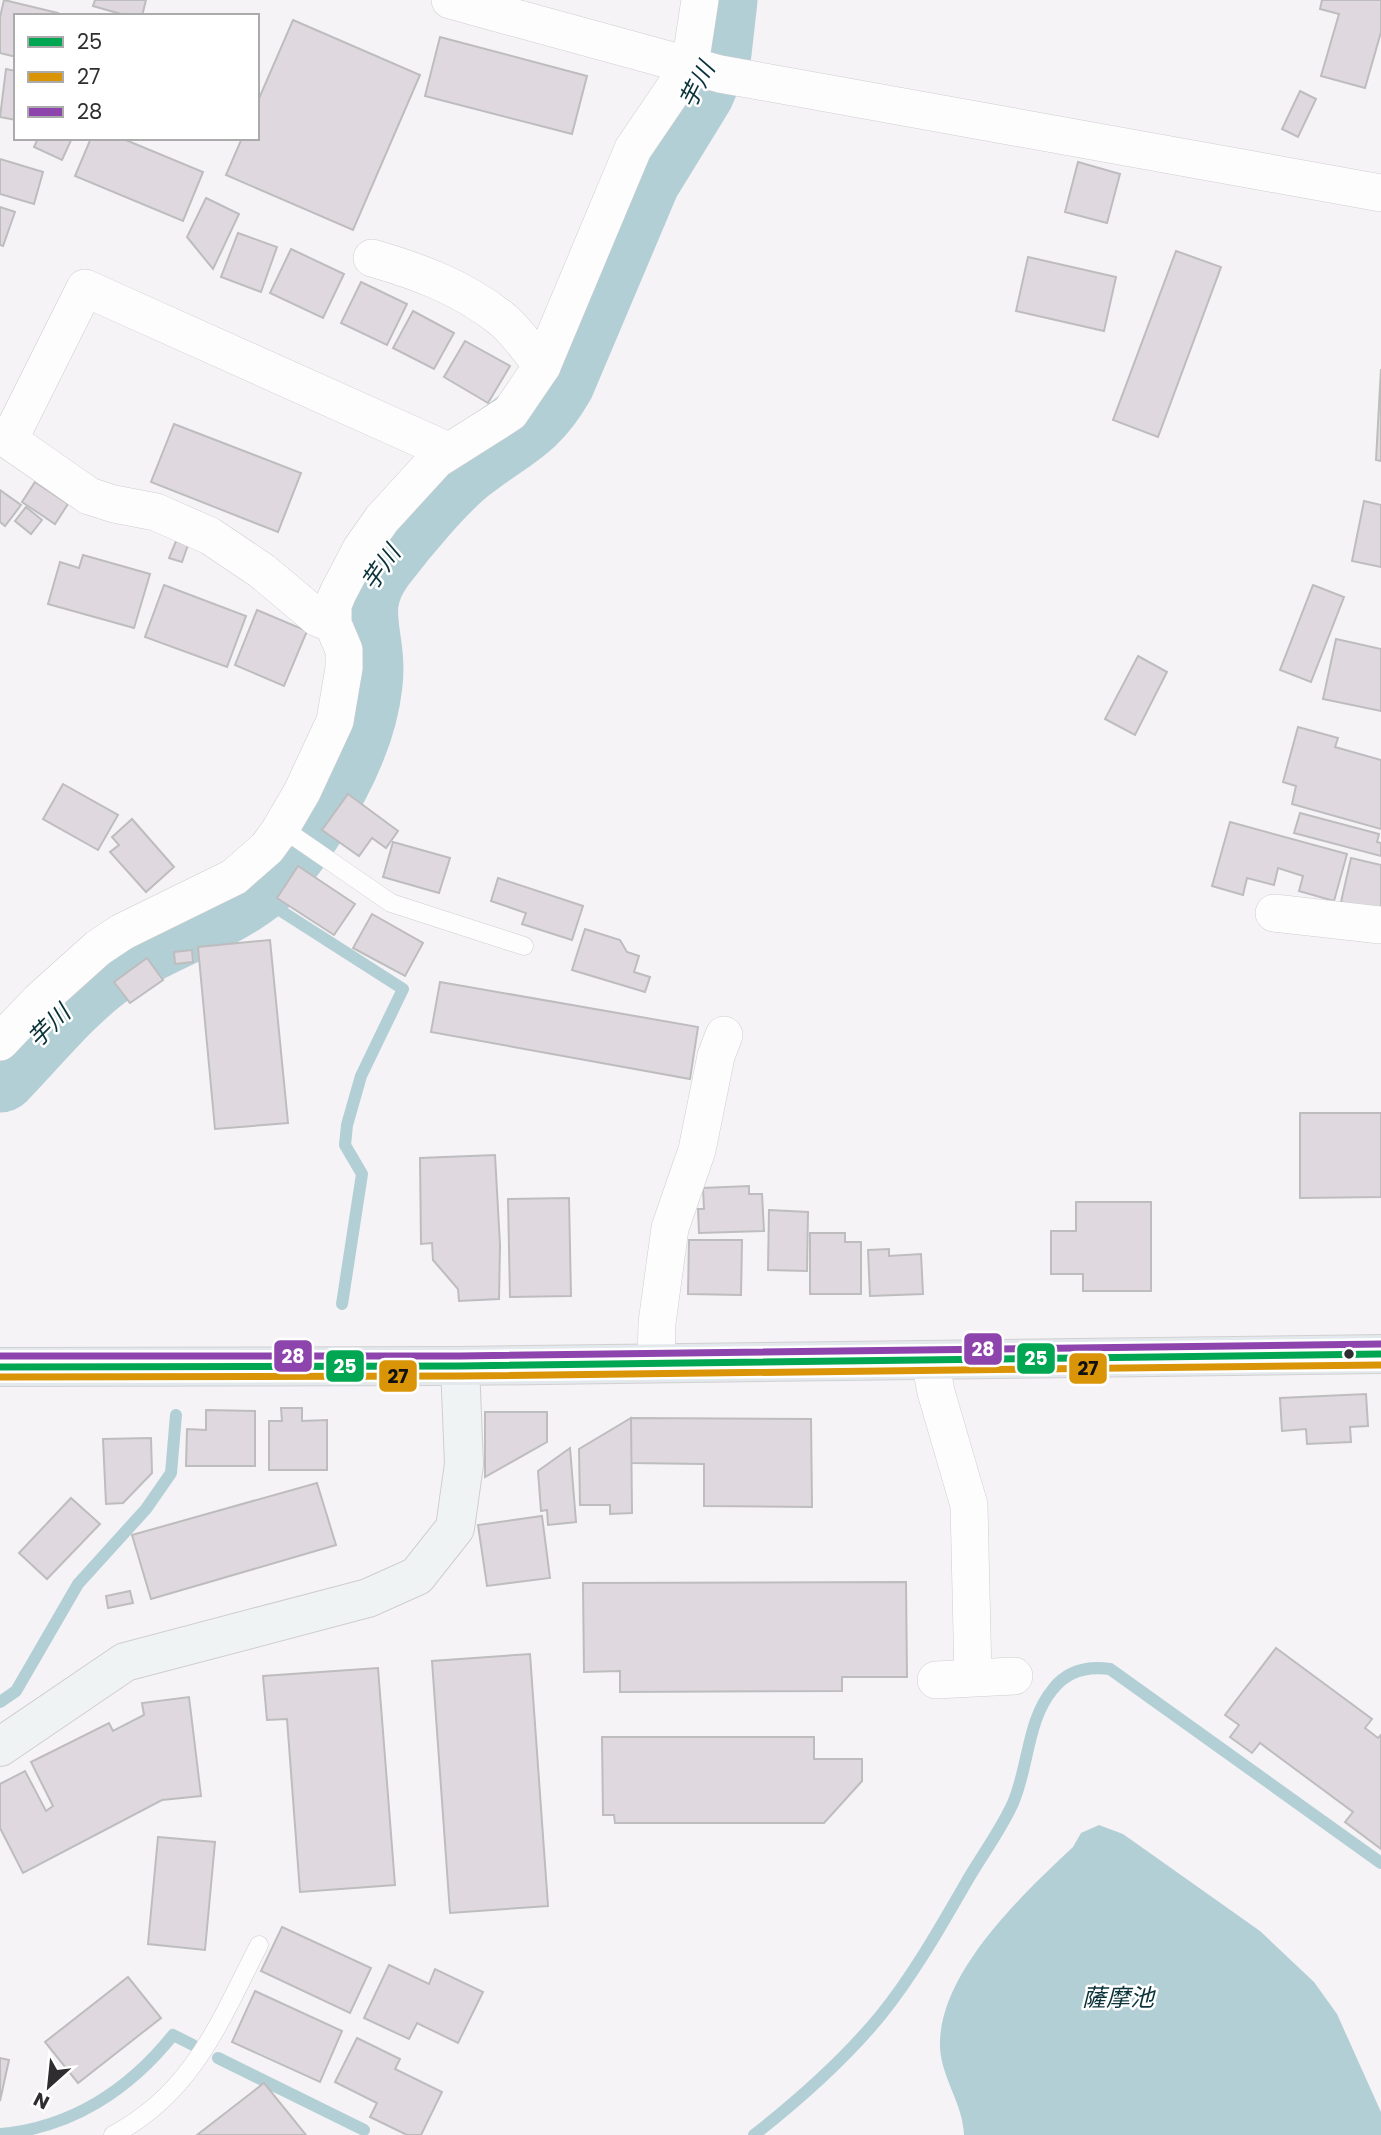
<svg xmlns="http://www.w3.org/2000/svg" width="1381" height="2135" viewBox="0 0 1381 2135" font-family="Poppins,'Noto Sans JP',sans-serif">
  <style>
    .water { fill: #b3cfd6 }
    .lines { fill: none; stroke-linecap: round; stroke-linejoin: round }
    .stream { stroke: #b3cfd6; stroke-width: 12 }
    .river { stroke: #b3cfd6; stroke-width: 75 }
    .building { fill: #dfd9df; stroke: #bebdbe; stroke-width: 2 }
    .lane-casing { stroke: #cfcdcf; stroke-width: 19 }
    .street-casing { stroke: #cfcdcf; stroke-width: 38 }
    .secondary-casing { stroke: #cfcdcf; stroke-width: 40 }
    .primary-casing { stroke: #d2d1d2; stroke-width: 40 }
    .lane { stroke: #fefdfe; stroke-width: 18 }
    .street { stroke: #fefdfe; stroke-width: 37 }
    .secondary { stroke: #f0f3f4; stroke-width: 38 }
    .primary { stroke: #e2e8eb; stroke-width: 38 }
    .bus-1-casing { stroke: #fff; stroke-width: 12 }
    .bus-2-casing { stroke: #fff; stroke-width: 12 }
    .bus-3-casing { stroke: #fff; stroke-width: 12 }
    .bus-1 { stroke: #00a651; stroke-width: 7 }
    .bus-2 { stroke: #d99407; stroke-width: 7 }
    .bus-3 { stroke: #8e44ad; stroke-width: 7 }
    .bus-dot { fill: #2f2d2f; stroke: #fff; stroke-width: 2.5 }
    .labels { text-anchor: middle; stroke-width: 5; stroke-linejoin: round; paint-order: stroke }
    .water-label { font-size: 24px; font-style: italic; fill: #093239; stroke: #fff }
    .line-badge { stroke: #fff; stroke-width: 2.5 }
    .badge-label { font-size: 19px; text-anchor: middle; font-weight: bold; fill: #fff }
    .pale-badge-label { font-size: 19px; text-anchor: middle; font-weight: bold; fill: #111 }
  </style>
  <rect width="100%" height="100%" fill="#f6f3f6"/>
  <path class="water" d="M1099,1825L1123,1834L1260,1931L1314,1982L1337,2014L1381,2112V2135H964C963,2104 942,2079 940,2048C937,1974 1023,1894 1073,1847L1081,1833Z"/>
  <g class="lines">
    <g class="stream">
      <path d="M250,891L403,989L361,1076L347,1125L345,1145L362,1174L342,1304"/>
      <path d="M0,1702L16,1691L78,1584L146,1509L171,1473L176,1415"/>
      <path d="M218,2058L364,2130"/>
      <path d="M0,2134C71,2128 129,2090 173,2035L193,2045"/>
      <path d="M754,2135C800,2099 844,2060 881,2015C914,1974 941,1926 967,1881C982,1855 1001,1830 1013,1803C1029,1766 1027,1720 1053,1689C1067,1671 1088,1666 1110,1669L1381,1863"/>
    </g>
    <path class="river" d="M0,1075C35,1039 68,997 109,968C153,937 205,922 248,892C273,875 294,846 310,820C335,781 360,732 365,684C371,635 344,610 378,563C400,534 442,483 471,462C510,432 532,427 558,381L643,180L697,92L714,53L720,0"/>
  </g>
  <g class="building">
    <path d="M4,0L58,13L57,16H16V57L0,53V17Z"/>
    <path d="M95,0H146L142,16H128L93,6Z"/>
    <path d="M1322,0H1381V32L1365,88L1321,76L1339,14L1320,9Z"/>
    <path d="M293,20L420,75L353,230L226,175L242,138H257V103Z"/>
    <path d="M440,37L587,76L572,134L425,96Z"/>
    <path d="M6,69L16,71V120L0,117Z"/>
    <path d="M1300,91L1316,99L1298,137L1282,129Z"/>
    <path d="M38,138H72L62,160L34,147Z"/>
    <path d="M91,138H121L203,172L183,221L75,176Z"/>
    <path d="M0,159L43,172L34,204L0,194Z"/>
    <path d="M1078,162L1120,174L1107,223L1065,212Z"/>
    <path d="M206,198L239,214L213,269L187,237Z"/>
    <path d="M0,207L15,212L3,246L0,245Z"/>
    <path d="M238,233L277,247L261,292L221,277Z"/>
    <path d="M291,249L344,274L323,318L270,293Z"/>
    <path d="M1176,251L1221,267L1158,437L1113,420Z"/>
    <path d="M1028,257L1116,277L1104,331L1016,311Z"/>
    <path d="M361,282L407,304L387,345L341,323Z"/>
    <path d="M413,311L454,333L434,369L393,348Z"/>
    <path d="M465,341L510,366L488,403L444,377Z"/>
    <path d="M1381,369V461L1376,460Z"/>
    <path d="M174,424L301,473L278,532L151,482Z"/>
    <path d="M35,482L68,504L55,524L22,502Z"/>
    <path d="M0,490L21,505L5,526L0,522Z"/>
    <path d="M1364,501L1381,505V567L1352,561Z"/>
    <path d="M26,507L42,520L31,534L15,521Z"/>
    <path d="M176,541L188,545L182,562L169,558Z"/>
    <path d="M83,555L150,574L134,628L48,604L60,562L79,568Z"/>
    <path d="M164,585L246,616L227,667L145,637Z"/>
    <path d="M1313,585L1344,597L1311,682L1280,670Z"/>
    <path d="M257,610L307,631L284,686L235,665Z"/>
    <path d="M1336,639L1381,649V711L1323,699Z"/>
    <path d="M1138,656L1167,672L1135,735L1105,719Z"/>
    <path d="M1298,727L1338,738L1335,747L1381,760V829L1292,804L1296,786L1283,782Z"/>
    <path d="M63,784L118,815L98,850L43,819Z"/>
    <path d="M348,794L398,831L386,848L372,838L359,856L322,830Z"/>
    <path d="M1300,813L1379,834L1377,842L1381,843V856L1294,833Z"/>
    <path d="M132,819L174,867L146,892L110,852L119,845L112,837Z"/>
    <path d="M1230,822L1347,854L1334,901L1299,891L1303,876L1278,868L1274,885L1247,878L1243,895L1212,886Z"/>
    <path d="M393,842L450,858L439,893L383,877Z"/>
    <path d="M1351,858L1381,865V911L1341,902Z"/>
    <path d="M298,866L355,904L334,935L277,898Z"/>
    <path d="M498,878L583,906L572,940L522,924L526,913L491,901Z"/>
    <path d="M372,914L423,943L405,976L353,948Z"/>
    <path d="M585,929L620,940L627,952L639,956L634,972L650,977L645,992L572,970Z"/>
    <path d="M270,940L288,1123L215,1129L198,947Z"/>
    <path d="M192,950L193,962L175,964L174,952Z"/>
    <path d="M147,958L163,980L130,1003L114,982Z"/>
    <path d="M440,982L698,1027L690,1079L431,1032Z"/>
    <path d="M1300,1113H1381V1197L1300,1198Z"/>
    <path d="M495,1155L500,1245L499,1299L459,1301L458,1289L433,1260L432,1243L421,1244L420,1158Z"/>
    <path d="M749,1186V1194H762L764,1231L699,1233L698,1209H704L703,1188Z"/>
    <path d="M569,1198L571,1296L510,1297L508,1199Z"/>
    <path d="M1076,1202H1151V1291H1083V1274H1051V1231H1076Z"/>
    <path d="M769,1210L808,1212L807,1271L768,1270Z"/>
    <path d="M810,1233H845V1242H861V1294H810Z"/>
    <path d="M689,1240H742L741,1295L688,1294Z"/>
    <path d="M889,1249V1256L921,1254L923,1294L870,1296L868,1250Z"/>
    <path d="M1366,1394L1368,1426L1350,1427L1351,1442L1307,1444L1306,1429L1282,1431L1280,1398Z"/>
    <path d="M281,1408H302V1421L327,1420V1470H269V1421H282Z"/>
    <path d="M206,1410L255,1411V1466H186L187,1429L206,1430Z"/>
    <path d="M485,1412H547V1442L485,1477Z"/>
    <path d="M631,1418L811,1419L812,1507L704,1506V1464L631,1463Z"/>
    <path d="M631,1418L632,1513L610,1514V1505H580L579,1449Z"/>
    <path d="M151,1438L152,1473L123,1503L106,1504L103,1439Z"/>
    <path d="M570,1448L576,1522L548,1525L547,1510L541,1511L538,1471Z"/>
    <path d="M317,1483L336,1545L151,1599L132,1535Z"/>
    <path d="M71,1498L100,1524L47,1579L19,1553Z"/>
    <path d="M542,1516L550,1578L487,1586L478,1525Z"/>
    <path d="M906,1582L907,1677H842V1691L620,1692V1671L584,1672L583,1583Z"/>
    <path d="M130,1591L133,1603L108,1608L106,1596Z"/>
    <path d="M1276,1648L1372,1719L1365,1728L1378,1738L1381,1735V1849L1345,1822L1353,1812L1260,1743L1252,1753L1230,1737L1239,1725L1225,1715Z"/>
    <path d="M530,1654L548,1906L450,1913L432,1661Z"/>
    <path d="M378,1668L395,1885L300,1892L287,1719L267,1720L263,1676Z"/>
    <path d="M189,1697L201,1796L162,1800L23,1873L0,1828V1784L25,1771L46,1811L53,1806L31,1762L109,1723L113,1731L144,1715L142,1703Z"/>
    <path d="M602,1737H814V1759H862V1781L824,1823H615L614,1815H603Z"/>
    <path d="M158,1837L215,1842L205,1950L148,1944Z"/>
    <path d="M282,1927L371,1968L350,2013L261,1971Z"/>
    <path d="M389,1965L429,1984L435,1969L483,1992L458,2043L417,2023L409,2039L364,2018Z"/>
    <path d="M128,1977L161,2018L78,2083L45,2042Z"/>
    <path d="M255,1991L342,2031L320,2082L232,2042Z"/>
    <path d="M357,2038L400,2059L395,2069L442,2092L421,2135H407L370,2117L377,2103L335,2082Z"/>
    <path d="M0,2058L9,2060L0,2101Z"/>
    <path d="M264,2083L306,2135H197Z"/>
  </g>
  <g class="lines">
    <g class="lane-casing">
      <g id="lane">
        <path d="M282,828L391,903L524,946"/>
        <path d="M113,2135C193,2093 220,2021 259,1945"/>
      </g>
    </g>
    <g class="street-casing">
      <g id="street">
        <path d="M450,0L720,74L1381,193"/>
        <path d="M372,258C420,272 464,288 503,320C518,333 530,351 542,366"/>
        <path d="M0,434L89,496L114,504L156,512L210,536L262,571L318,618L333,624"/>
        <path d="M9,440L85,288L448,451"/>
        <path d="M1274,913L1381,925"/>
        <path d="M0,1042L39,1001L98,948L122,932L234,877L267,848L278,833L302,792L335,721L344,668V650L333,624V605L338,593L361,549L382,519L436,460L510,413L542,366L633,149L690,65L700,0"/>
        <path d="M930,1360L936,1392L969,1505L973,1677"/>
        <path d="M656,1363L657,1323L670,1228L697,1150L716,1056L724,1035"/>
        <path d="M936,1680L1014,1676"/>
      </g>
    </g>
    <g class="secondary-casing">
      <path id="secondary" d="M0,1747L125,1662L368,1598L417,1576L455,1528L464,1464L460,1366"/>
    </g>
    <g class="primary-casing">
      <path id="primary" d="M0,1367L460,1366L1381,1354"/>
    </g>
    <use href="#lane" class="lane"/>
    <use href="#street" class="street"/>
    <use href="#secondary" class="secondary"/>
    <use href="#primary" class="primary"/>
    <g class="bus-1-casing">
      <path id="bus-1" d="M0,1367L460,1366L1381,1354"/>
    </g>
    <g class="bus-2-casing">
      <path id="bus-2" d="M0,1377L460,1376L1381,1365"/>
    </g>
    <g class="bus-3-casing">
      <path id="bus-3" d="M0,1356H460L1381,1344"/>
    </g>
    <use href="#bus-1" class="bus-1"/>
    <use href="#bus-2" class="bus-2"/>
    <use href="#bus-3" class="bus-3"/>
  </g>
  <circle class="bus-dot" cx="1349" cy="1354" r="6"/>
  <g class="labels">
    <g class="water-label">
      <text transform="translate(697 85) rotate(-63)" y="8">芋川</text>
      <text transform="translate(381 568) rotate(-55)" y="8">芋川</text>
      <text transform="translate(49 1026) rotate(-45)" y="8">芋川</text>
      <text x="1118" y="2006">薩摩池</text>
    </g>
  </g>
  <g class="line-badge">
    <rect x="963" y="1332" width="40" height="34" rx="7" fill="#8e44ad"/>
    <rect x="273" y="1339" width="40" height="34" rx="7" fill="#8e44ad"/>
    <rect x="1016" y="1342" width="40" height="33" rx="7" fill="#00a651"/>
    <rect x="325" y="1349" width="40" height="34" rx="7" fill="#00a651"/>
    <rect x="1068" y="1352" width="40" height="33" rx="7" fill="#d99407"/>
    <rect x="378" y="1359" width="40" height="34" rx="7" fill="#d99407"/>
  </g>
  <g class="badge-label">
    <text x="983" y="1356">28</text>
    <text x="293" y="1363">28</text>
    <text x="1036" y="1365">25</text>
    <text x="345" y="1373">25</text>
  </g>
  <g class="pale-badge-label">
    <text x="1088" y="1375">27</text>
    <text x="398" y="1383">27</text>
  </g>
  <rect x="14" y="14" width="245" height="126" fill="#ffffff" stroke="#acabac" stroke-width="2"/>
  <rect x="28" y="37" width="35" height="10" fill="#00a651" stroke="#acabac" stroke-width="2"/>
  <text x="77" y="49" font-size="21" fill="#2f2d2f">25</text>
  <rect x="28" y="72" width="35" height="10" fill="#d99407" stroke="#acabac" stroke-width="2"/>
  <text x="77" y="84" font-size="21" fill="#2f2d2f">27</text>
  <rect x="28" y="107" width="35" height="10" fill="#8e44ad" stroke="#acabac" stroke-width="2"/>
  <text x="77" y="119" font-size="21" fill="#2f2d2f">28</text>
  <g transform="translate(49 2086) rotate(207)" stroke="#ffffff" stroke-width="5" paint-order="stroke">
  <path d="M0-5L12 26L0 18L-12 26Z" fill="#2f2d2f"/>
  <text y="-10" font-size="19" font-weight="bold" text-anchor="middle" fill="#2f2d2f">N</text>
  </g>
</svg>
